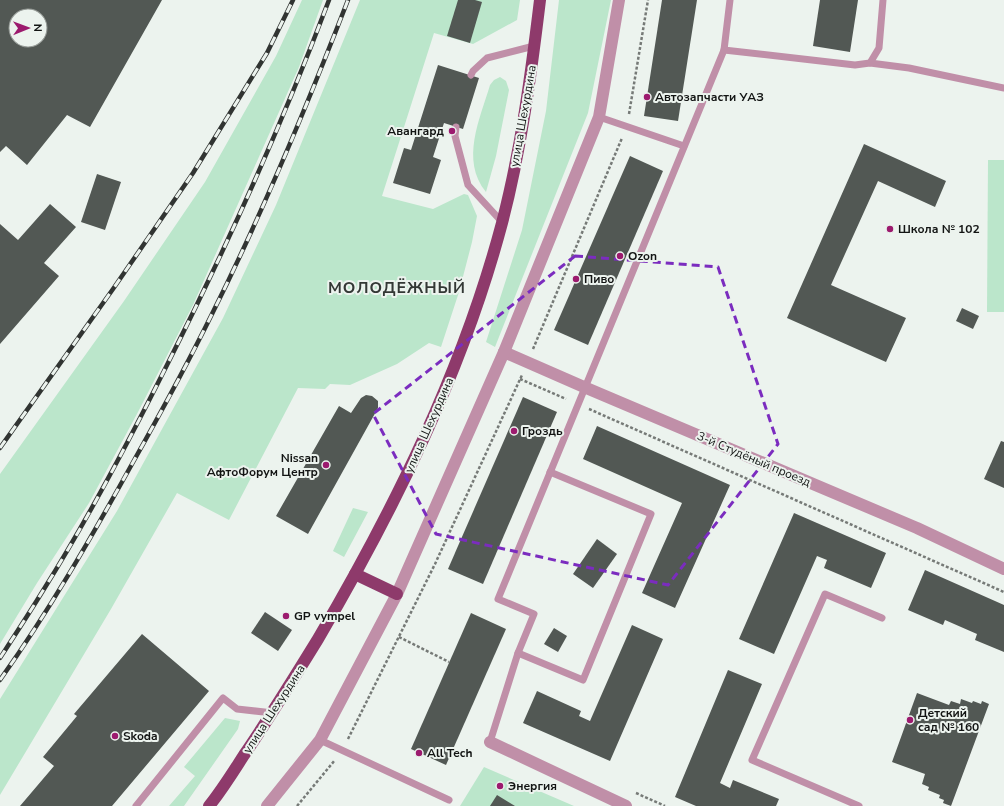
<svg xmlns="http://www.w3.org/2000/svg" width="1004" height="806" viewBox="0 0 1004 806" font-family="'Nunito Sans',sans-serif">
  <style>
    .green { fill: #bbe6cb }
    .building { fill: #525854; fill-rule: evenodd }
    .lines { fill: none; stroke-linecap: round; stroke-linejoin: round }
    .path { stroke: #767a77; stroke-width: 2.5; stroke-dasharray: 3 2; stroke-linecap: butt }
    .lane { stroke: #c08fa8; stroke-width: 7 }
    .street { stroke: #c08fa8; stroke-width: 12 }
    .primary { stroke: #8e3a6b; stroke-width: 12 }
    .rail-casing { stroke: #313432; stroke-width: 4.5 }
    .rail { stroke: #ecf3ee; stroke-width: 3; stroke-dasharray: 9; stroke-linecap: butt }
    .marked { fill: none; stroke: #7b2cbf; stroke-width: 3; stroke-dasharray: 8 5; stroke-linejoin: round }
    .poi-dot { fill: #9c1a6e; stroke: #ecf3ee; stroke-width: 1.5 }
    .labels { text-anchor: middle; stroke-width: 4; stroke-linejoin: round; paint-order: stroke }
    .poi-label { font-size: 12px; font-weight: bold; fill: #121413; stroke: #ecf3ee; text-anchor: start }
    .street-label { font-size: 12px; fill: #121413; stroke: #ecf3ee }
    .district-label { font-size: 16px; font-weight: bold; letter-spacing: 1px; fill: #333835; stroke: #ecf3ee }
  </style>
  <rect width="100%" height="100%" fill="#ecf3ee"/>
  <g class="green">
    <path d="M302,0H323L299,67L193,305L138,412L89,503L37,583L0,644V474L124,301L205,182L276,56Z"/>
    <path d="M360,0H520L517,20L473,44L434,33L382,196L433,209L464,194L468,195L477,216L472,242L459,292L441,347L429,343L397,364L350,385L330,384L325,389L298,388L229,520L177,493L111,609L0,795V699L117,511L223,318L276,205Z"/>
    <path d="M559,0H611L588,113L495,347L486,342L522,230L546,111Z"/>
    <path d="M500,77L506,81L509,90L496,156L486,192C460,160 480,119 490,85L494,80Z"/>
    <path d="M988,160H1004V312H987Z"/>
    <path d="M353,508L368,512L344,557L333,551Z"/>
    <path d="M225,718L240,721L238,729L184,806H169L195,776L184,767Z"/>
    <path d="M484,767L574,806H460Z"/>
  </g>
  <g class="building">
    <path d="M0,0H162L90,127L67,115L27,165L6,146L0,152ZM16,16H40V40H16Z"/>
    <path d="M458,0H475L482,2L470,43L447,36Z"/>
    <path d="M662,0H697L678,121L644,116Z"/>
    <path d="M820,0H858L850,52L813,46Z"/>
    <path d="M438,65L479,78L463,129L444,123L433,157L441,160L430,194L393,183L404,148L411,150Z"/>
    <path d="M864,144L946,181L935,207L878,181L831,285L906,318L886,362L787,318Z"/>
    <path d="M630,156L663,171L588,345L554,330Z"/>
    <path d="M97,174L121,182L105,230L81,222Z"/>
    <path d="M50,204L76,227L44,263L59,276L0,344V224L18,240Z"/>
    <path d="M962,308L979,316L973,329L956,321Z"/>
    <path d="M366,395L372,396L378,401V408L308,534L276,516L339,406L351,413L361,398Z"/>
    <path d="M523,397L557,412L483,584L448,569Z"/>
    <path d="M597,426L730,485L675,608L642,593L682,503L583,459Z"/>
    <path d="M1001,441L1004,442V488L984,479Z"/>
    <path d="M794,513L886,553L871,588L824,568L827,560L817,556L774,654L739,639Z"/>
    <path d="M597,539L617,554L593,588L573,574Z"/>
    <path d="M925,570L1004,605V652L975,640L977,634L945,620L943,625L908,610Z"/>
    <path d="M265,612L292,630L278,651L251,633Z"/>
    <path d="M471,613L506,629L446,765L411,749Z"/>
    <path d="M632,625L663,639L610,761L523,723L537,691L581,711L579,716L590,721Z"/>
    <path d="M554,628L567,636L558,652L544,644Z"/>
    <path d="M142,634L209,691L112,806H20L54,766L43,757L77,716L74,714Z"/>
    <path d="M728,670L762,684L720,783L730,788L733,780L779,799L776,806H696L675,797Z"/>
    <path d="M917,693L949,705L951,701L960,704L961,699L972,703L973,701L981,704L982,701L989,704L951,806L943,803L944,800L939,798L940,795L928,790L929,787L922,784L925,774L892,762Z"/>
    <path d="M497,795L515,806H490Z"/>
  </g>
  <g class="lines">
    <g class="path">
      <path d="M629,114L648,0"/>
      <path d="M533,349L622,138"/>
      <path d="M520,379L566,399"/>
      <path d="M589,409L1004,592"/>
      <path d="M399,637L449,662"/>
      <path d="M348,739L435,564L522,375"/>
      <path d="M636,793L665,806"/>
      <path d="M297,806L335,760"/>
    </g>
    <g class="lane">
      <path d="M724,50L855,65L870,63L879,48L883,0"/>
      <path d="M870,63L909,68L1004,88"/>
      <path d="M471,75L473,71L487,58L534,46"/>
      <path d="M599,117L684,146"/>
      <path d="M456,127L455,136L468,185L502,222"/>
      <path d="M518,653L583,680L651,514L550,472"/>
      <path d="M320,740L449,800"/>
      <path d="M490,742L518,653L534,614L498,599L724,50L730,0"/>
      <path d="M136,806L223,698L237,709L273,713"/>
      <path d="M859,806L752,760L825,594L882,618"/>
    </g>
    <g class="street">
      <path d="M504,352L584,387L917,528L1004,569"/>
      <path d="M490,742L626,806"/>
      <path d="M267,806L320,740L397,594L504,352L599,117L619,0"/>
    </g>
    <g class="primary">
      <path d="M355,574L397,594"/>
      <path d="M209,806C222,790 233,772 244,755C270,717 294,678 318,639C395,508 463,370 502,223C521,150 531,75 540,0"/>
    </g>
    <g class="rail-casing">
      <g id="rail">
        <path d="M0,448L113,289L193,173L267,53L293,0"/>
        <path d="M0,658C15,635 30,612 44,589C89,517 129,441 167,365C227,246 282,125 329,0"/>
        <path d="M0,680C49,611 91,538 132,464C160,414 187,365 212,314C263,212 307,106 348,0"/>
      </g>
    </g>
    <use href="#rail" class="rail"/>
  </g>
  <path class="marked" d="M575,256L718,267L778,444L668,585L436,534L373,414Z"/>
  <g class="poi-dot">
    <circle cx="647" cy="97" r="4"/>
    <circle cx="452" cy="131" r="4"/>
    <circle cx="890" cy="229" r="4"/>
    <circle cx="620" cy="256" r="4"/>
    <circle cx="576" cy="279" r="4"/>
    <circle cx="514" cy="431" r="4"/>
    <circle cx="326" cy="465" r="4"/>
    <circle cx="286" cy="616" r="4"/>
    <circle cx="910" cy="720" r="4"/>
    <circle cx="115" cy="736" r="4"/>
    <circle cx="419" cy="753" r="4"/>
    <circle cx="500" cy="786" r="4"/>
  </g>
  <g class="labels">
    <g class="poi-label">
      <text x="655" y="101">Автозапчасти УАЗ</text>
      <text x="444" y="135" text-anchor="end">Авангард</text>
      <text x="898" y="233">Школа № 102</text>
      <text x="628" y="260">Ozon</text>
      <text x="584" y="283">Пиво</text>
      <text x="522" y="435">Гроздь</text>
      <text x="318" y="462" text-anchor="end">Nissan<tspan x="318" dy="14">АфтоФорум Центр</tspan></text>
      <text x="294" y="620">GP vympel</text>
      <text x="918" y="717">Детский<tspan x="918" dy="14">сад № 160</tspan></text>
      <text x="123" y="740">Skoda</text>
      <text x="427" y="757">All Tech</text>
      <text x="508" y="790">Энергия</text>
    </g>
    <g class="street-label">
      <text transform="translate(523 116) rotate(-80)" y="4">улица Шехурдина</text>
      <text transform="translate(429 425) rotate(-66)" y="4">улица Шехурдина</text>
      <text transform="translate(754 459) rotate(23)" y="4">3-й Студёный проезд</text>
      <text transform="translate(274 709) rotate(-57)" y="4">улица Шехурдина</text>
    </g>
    <g class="district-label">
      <text x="397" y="293">МОЛОДЁЖНЫЙ</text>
    </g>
  </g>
  <g transform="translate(28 28) rotate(89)"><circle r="19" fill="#ecf3ee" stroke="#959a96"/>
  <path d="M0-3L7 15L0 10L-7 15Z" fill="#9c1a6e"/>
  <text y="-6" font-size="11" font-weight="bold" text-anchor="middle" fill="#121413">N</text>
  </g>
</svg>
